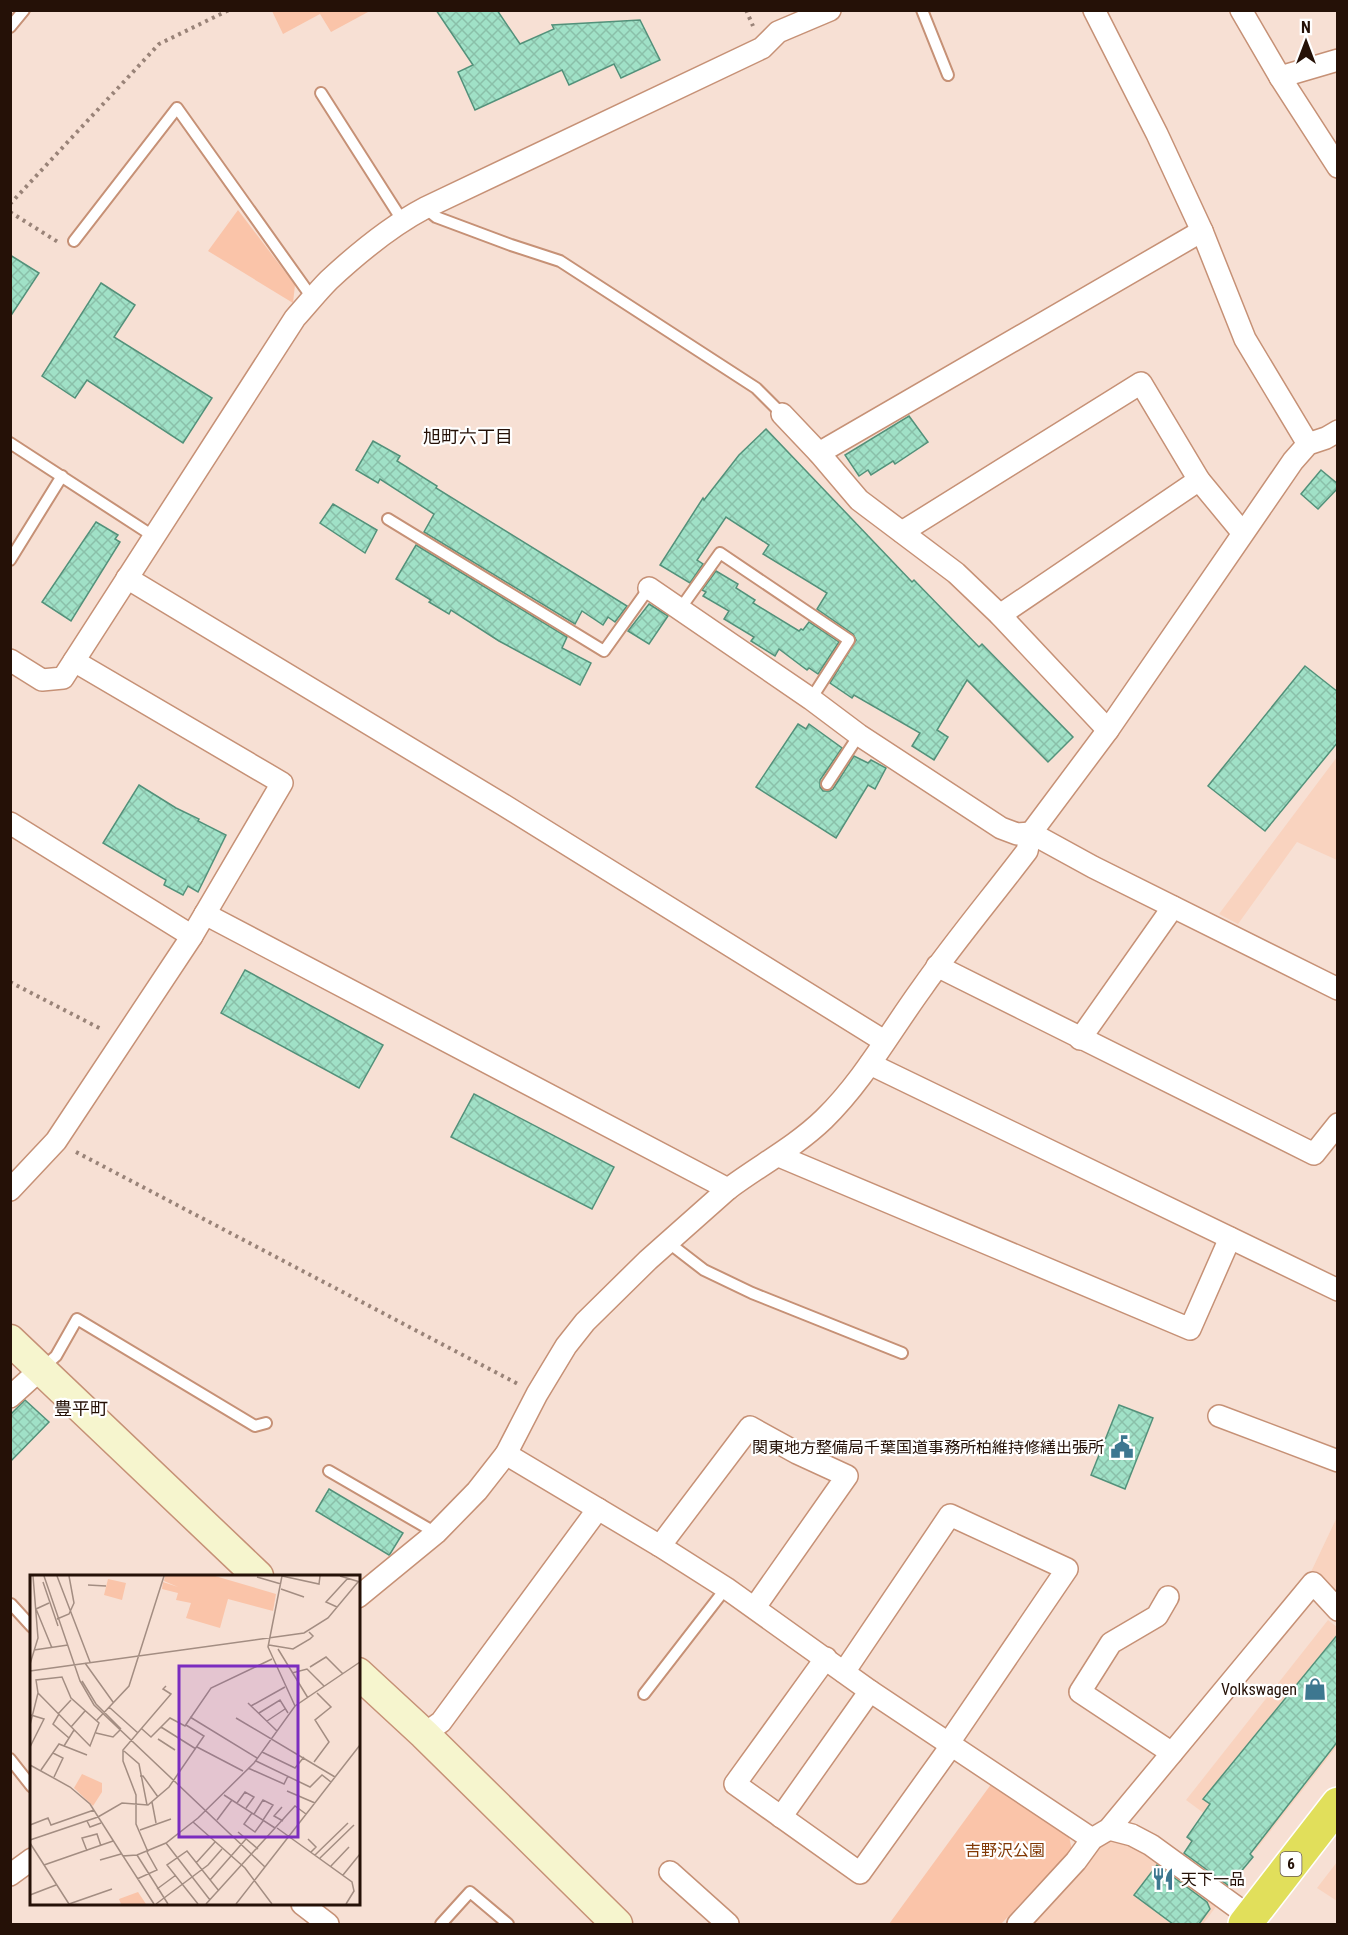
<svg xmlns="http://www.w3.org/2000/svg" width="1348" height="1935" viewBox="0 0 1348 1935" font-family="'Roboto Condensed','Noto Sans JP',sans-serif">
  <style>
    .built { fill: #f9d3bf }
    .park { fill: #fac4a9 }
    .building { fill: url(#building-cross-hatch); stroke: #53917a; stroke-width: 1.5 }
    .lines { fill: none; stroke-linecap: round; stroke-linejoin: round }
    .lane-casing { stroke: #c69176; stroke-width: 14 }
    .street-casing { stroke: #c69176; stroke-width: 24 }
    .secondary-casing { stroke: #c69176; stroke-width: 33 }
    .highway-casing { stroke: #fff; stroke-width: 36 }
    .path { stroke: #998378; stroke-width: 4; stroke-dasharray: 3 4.5; stroke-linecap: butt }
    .lane { stroke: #fff; stroke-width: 10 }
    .street { stroke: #fff; stroke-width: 21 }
    .secondary { stroke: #f6f5ce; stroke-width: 30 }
    .highway { stroke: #e1df5b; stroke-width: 33 }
    .labels { text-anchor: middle; stroke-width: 4.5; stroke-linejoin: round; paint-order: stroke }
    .shield { fill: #fff; stroke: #665851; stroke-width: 1.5 }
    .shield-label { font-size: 15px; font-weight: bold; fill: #251107 }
    .poi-label { font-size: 16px; fill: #251107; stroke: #fff; text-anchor: end }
    .park-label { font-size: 16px; fill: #813804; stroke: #fff }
    .neighbourhood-label { font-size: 18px; fill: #251107; stroke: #fff }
    .inset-road { fill: none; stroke: #a38d82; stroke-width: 1.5 }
    .view { fill: #7b2cbf; fill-opacity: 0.15; stroke: #7b2cbf; stroke-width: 3 }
    .inset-edge { fill: none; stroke: #251107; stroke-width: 3 }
  </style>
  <defs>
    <pattern id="building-cross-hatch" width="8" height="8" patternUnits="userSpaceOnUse" patternTransform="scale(1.5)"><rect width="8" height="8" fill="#a0e1c7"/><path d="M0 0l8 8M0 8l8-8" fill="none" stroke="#8ac0a9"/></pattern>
  </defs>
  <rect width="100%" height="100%" fill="#f7e0d4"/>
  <g class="built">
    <path d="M1337,757V860L1297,842L1238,924L1219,914Z"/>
    <path d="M1337,1517V1600L1310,1574Z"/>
    <path d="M1328,1620L1337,1627V1746L1255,1851L1186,1800Z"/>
    <path d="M1108,1832L1129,1838L1218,1904L1203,1924H1023Z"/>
    <path d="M1337,1862V1901L1317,1888Z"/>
  </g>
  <g class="park">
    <path d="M367,10L368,12L331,32L320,14L283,34L272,11Z"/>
    <path d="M238,210L295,285L293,303L208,251Z"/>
    <path d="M992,1783L1068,1831L1072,1851L1001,1924H889Z"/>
  </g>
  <g class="building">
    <path d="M436,10H497L520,44L554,29L552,25L640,20L660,60L621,78L614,64L569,85L562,70L475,110L458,72L473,65Z"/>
    <path d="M10,255L39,273L10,317Z"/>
    <path d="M101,283L135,305L114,337L212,398L183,443L87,380L75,398L42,376Z"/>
    <path d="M909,416L928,442L895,464L893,461L871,475L868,470L859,476L845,455Z"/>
    <path d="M766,429L912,582L914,580L979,647L982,644L1073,737L1048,762L967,680L937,730L948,737L934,760L912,746L920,733L854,695L852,698L830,683L856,640L853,634L817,609L827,593L763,554L769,545L726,517L697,560L703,564L690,583L660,565L703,498L704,500L739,455Z"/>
    <path d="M373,441L400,456L397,461L437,486L436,488L627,606L615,622L608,617L603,625L582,611L575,624L424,532L434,514L380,479L378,483L356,470Z"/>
    <path d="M1321,470L1338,484V488L1318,509L1301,494Z"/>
    <path d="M333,504L377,530L365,553L320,523Z"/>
    <path d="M96,522L118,535L115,539L120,542L71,621L42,602Z"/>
    <path d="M416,545L567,637L562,648L591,663L580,685L499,641L451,610L449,614L429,602L431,600L396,579Z"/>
    <path d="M716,571L738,584L736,588L755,600L753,603L799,631L801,629L803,630L809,622L839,642L818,674L809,668L807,670L779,649L775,656L751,641L754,637L724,619L729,611L703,596L706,592L702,590Z"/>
    <path d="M649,604L668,616L649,644L628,631Z"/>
    <path d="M1305,666L1338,692V742L1265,831L1208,786Z"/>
    <path d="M798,724L806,729L809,724L842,748L820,780V787L823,791H830L833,789L854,756L868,763L871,760L886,768L875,789L868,785L836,838L756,787Z"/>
    <path d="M139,785L176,808L199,819L198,821L226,835L198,892L188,886L183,895L164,885L166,880L103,843Z"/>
    <path d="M245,970L383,1045L359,1088L221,1013Z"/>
    <path d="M474,1094L614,1167L592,1209L451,1137Z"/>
    <path d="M25,1400L49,1422L10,1462V1415Z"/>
    <path d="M1119,1405L1153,1418L1125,1489L1091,1475Z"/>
    <path d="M329,1489L403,1533L390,1554L389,1555L316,1511Z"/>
    <path d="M1338,1634V1741L1250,1854L1253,1857L1229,1886L1184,1853L1192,1841L1187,1837L1210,1804L1203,1799Z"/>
    <path d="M1157,1865L1207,1902L1210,1909L1199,1924H1173L1134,1895Z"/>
  </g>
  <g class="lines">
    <g class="lane-casing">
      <g id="lane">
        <path d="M922,10L948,75"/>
        <path d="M10,27L24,10"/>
        <path d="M321,93L402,220"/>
        <path d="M425,208L436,217L511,245L560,261L756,388L782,414"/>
        <path d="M74,241L177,108L313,299"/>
        <path d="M10,443L153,536"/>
        <path d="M388,519L604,651L649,588"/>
        <path d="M10,560L62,476"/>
        <path d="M680,609L720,553L849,640L811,699"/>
        <path d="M827,784L859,735"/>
        <path d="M669,1243L704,1270L752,1293L902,1353"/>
        <path d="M41,1369L56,1356L77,1319L255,1426L266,1423"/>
        <path d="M329,1471L436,1533"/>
        <path d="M11,1604L32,1627"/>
        <path d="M644,1694L726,1588"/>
        <path d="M10,1759L32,1787"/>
        <path d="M441,1924L470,1892L508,1924"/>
      </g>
    </g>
    <g class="street-casing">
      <g id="street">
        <path d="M1094,10L1157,134L1202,231L1245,339L1308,444"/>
        <path d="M1241,10L1280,77L1338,167"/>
        <path d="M1280,77L1338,60"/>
        <path d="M782,414L819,453L859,500L956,573L1000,615L1108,730"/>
        <path d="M819,453L1202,231"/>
        <path d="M902,532L1141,383L1199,480L1242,532"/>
        <path d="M127,578L502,804L884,1041"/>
        <path d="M649,588L811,699L859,735L1001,828L1017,834L1031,833L1093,867L1338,989"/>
        <path d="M1000,615L1199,480"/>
        <path d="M10,660L42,680L63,678L295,318C306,306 317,292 329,280C358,253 389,227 425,208L762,48L778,32L830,10"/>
        <path d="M10,823L192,936"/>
        <path d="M205,914L728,1189"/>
        <path d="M937,966L1314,1154L1338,1124"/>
        <path d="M1080,1039L1173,907"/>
        <path d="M870,1064L1338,1290"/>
        <path d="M779,1156L1190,1329L1230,1238"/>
        <path d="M10,1190L56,1141L192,936L282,783L74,661"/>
        <path d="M10,1397L41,1369"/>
        <path d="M1219,1416L1338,1461"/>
        <path d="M506,1454L660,1546L726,1588L870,1691L1092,1839"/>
        <path d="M660,1546L750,1427L797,1453L847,1476L755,1607"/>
        <path d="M358,1597L436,1533L477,1491L506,1454L537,1394L566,1346L585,1322L648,1260L728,1189C760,1165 795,1147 824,1119C863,1081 890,1032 922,988C955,941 992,897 1027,851L1031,833L1108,730L1293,461L1308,444L1326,438L1338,431"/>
        <path d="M1168,1597L1157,1616L1111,1643L1080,1692L1172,1753"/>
        <path d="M826,1658L735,1784L860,1873L951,1746"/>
        <path d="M844,1672L950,1515L1067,1569L948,1744"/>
        <path d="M424,1734L441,1722L598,1509"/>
        <path d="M781,1817L870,1691"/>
        <path d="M1109,1829L1132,1835L1151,1845L1250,1917"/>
        <path d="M670,1872L728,1924"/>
        <path d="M10,1875L32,1859"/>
        <path d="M302,1904L328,1924"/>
        <path d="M1018,1924L1076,1861L1092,1839L1109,1829L1313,1583L1338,1610"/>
      </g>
    </g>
    <g class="secondary-casing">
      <g id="secondary">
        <path d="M10,1340L258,1576"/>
        <path d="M358,1673L424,1734L617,1924"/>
      </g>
    </g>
    <g class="highway-casing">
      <path id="highway" d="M1245,1924L1338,1804"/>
    </g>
    <g class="path">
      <path d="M746,10L753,26"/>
      <path d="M10,204L159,44L229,10"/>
      <path d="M10,212L58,242"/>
      <path d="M10,982L103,1030"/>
      <path d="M76,1152L518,1384"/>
    </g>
    <use href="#lane" class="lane"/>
    <use href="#street" class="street"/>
    <use href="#secondary" class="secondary"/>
    <use href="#highway" class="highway"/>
  </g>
  <defs>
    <g id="civic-bare" transform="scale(1.8)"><path d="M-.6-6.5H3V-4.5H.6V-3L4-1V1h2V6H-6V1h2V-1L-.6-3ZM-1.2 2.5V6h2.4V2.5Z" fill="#3d7790" stroke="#fff" stroke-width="2.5" paint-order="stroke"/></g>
    <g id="shop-bare" transform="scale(1.8)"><path d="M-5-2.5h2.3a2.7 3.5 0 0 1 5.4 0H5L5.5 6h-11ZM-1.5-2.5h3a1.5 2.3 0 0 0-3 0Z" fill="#3d7790" stroke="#fff" stroke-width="2.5" paint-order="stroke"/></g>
    <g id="restaurant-bare" transform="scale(1.8)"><path d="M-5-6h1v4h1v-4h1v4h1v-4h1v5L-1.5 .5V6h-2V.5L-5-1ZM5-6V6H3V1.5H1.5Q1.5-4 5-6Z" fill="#3d7790" stroke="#fff" stroke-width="2.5" paint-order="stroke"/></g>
  </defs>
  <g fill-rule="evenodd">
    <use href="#civic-bare" x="1122" y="1447"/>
    <use href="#shop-bare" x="1315" y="1689"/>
    <use href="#restaurant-bare" x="1163" y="1879"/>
  </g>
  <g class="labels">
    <rect class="shield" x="1280.5" y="1852" width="21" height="24" rx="4.5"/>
    <g class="shield-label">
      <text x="1291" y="1869">6</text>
    </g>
    <g class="poi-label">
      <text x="1104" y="1453">関東地方整備局千葉国道事務所柏維持修繕出張所</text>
      <text x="1297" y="1695">Volkswagen</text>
      <text x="1181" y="1885" text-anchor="start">天下一品</text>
    </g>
    <g class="park-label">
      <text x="1005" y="1856">吉野沢公園</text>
    </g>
    <g class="neighbourhood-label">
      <text x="468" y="443">旭町六丁目</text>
      <text x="81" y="1415">豊平町</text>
    </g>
  </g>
  <g transform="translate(30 1575)">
    <rect width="330" height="330" fill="#f7e0d4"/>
    <path d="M52,199L72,208V217L63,231L44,213Z" fill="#fac4a9"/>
    <path d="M135,1H185L246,19L243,36L198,24L190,53L156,43L161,28L146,25L148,18L132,14L133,7L148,12L134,6ZM78,4L96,8L92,25L74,20ZM108,317L116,329H91L89,324Z" fill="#fac4a9"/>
    <path class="inset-road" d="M14,1L50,106L64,130L235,292M27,1L60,87M252,1L238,72L265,131M252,1L289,9L290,1M310,1L330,7M227,2L251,9M13,7L28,51M58,10L76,11M251,14L274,22M19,28L6,34L22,73M307,32L296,27L318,3M27,44L39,39L44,28L39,1M239,70L263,74L280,64L283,61L279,57M248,74L278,123M4,75L38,70M55,88L83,127M0,89L8,63L3,1M280,92L296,82L313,99M0,96L274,58L298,43L328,7M262,98L277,94L294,111M52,106L66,129L91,154M218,128L247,156M221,131L255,112M79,132L108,158M229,138L250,125L258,138M28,139L41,125M29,139L23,149L39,163M160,142L227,183M206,143L305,202M67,145L99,111L134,1M237,146L255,134M0,150L8,118L6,105L32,102L41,123L69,148L60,171L8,118M41,152L55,136M131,152L166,174M112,154L121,162L140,143L155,151L181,113L242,84M66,158L83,162L90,155M128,164L145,175M34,171L44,155M0,172L14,144L1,140M167,172L213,196M94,176L109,189L117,230M232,177L265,193L274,182M23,178L33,183L24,202M226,186L280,212L292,200L301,207M284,187L299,167L285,145L301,132L287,118M0,190L40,212L60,229L93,281M218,193L254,209L258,201M11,195L29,169L57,180M110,201H113L128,222M257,216L285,228M194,220L245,253M122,227L126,248M207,228L215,217L224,222L216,233M252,232L244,241L253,246M222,238L214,249L225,257L233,246M224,239L233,225L243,230L233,245M187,245L202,225M57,246L60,252L71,248M163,247L215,293L242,329M0,250L18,243L21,250L64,235M247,253L322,307L324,316L316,329M110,255L141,244M208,257L228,274M278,264L286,272L281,277M0,265L68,242L92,228L118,230L139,212L174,161L156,150M0,268L39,329M136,268L180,325M57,276L52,263L67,259L71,271M118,277L106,249V220L93,186V175L141,119L133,114L136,111M107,280L138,329M285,280L318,248M290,283L324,250M70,285L91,279M166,288L185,267M14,290L83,266M301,291L319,272M313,300L330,279M107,304L127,295L117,277M180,305L216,264M127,314L146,300M0,320L26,310M39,329L82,314M124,329L93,281L107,280L136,268L168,243L224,188L265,131L330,87M126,329L178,290L192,274M168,329L137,290L157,276L189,316M176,329L265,231L276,239M206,329L330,170"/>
    <path class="view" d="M149,91H268V262H149Z"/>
    <rect width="330" height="330" class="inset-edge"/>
  </g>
  <rect width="1348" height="1935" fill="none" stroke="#251107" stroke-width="24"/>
  <g transform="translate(1306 42)" stroke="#ffffff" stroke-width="4.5" paint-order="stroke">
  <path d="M0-4.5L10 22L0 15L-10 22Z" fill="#251107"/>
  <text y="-9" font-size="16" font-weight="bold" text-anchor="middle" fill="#251107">N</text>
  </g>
</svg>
